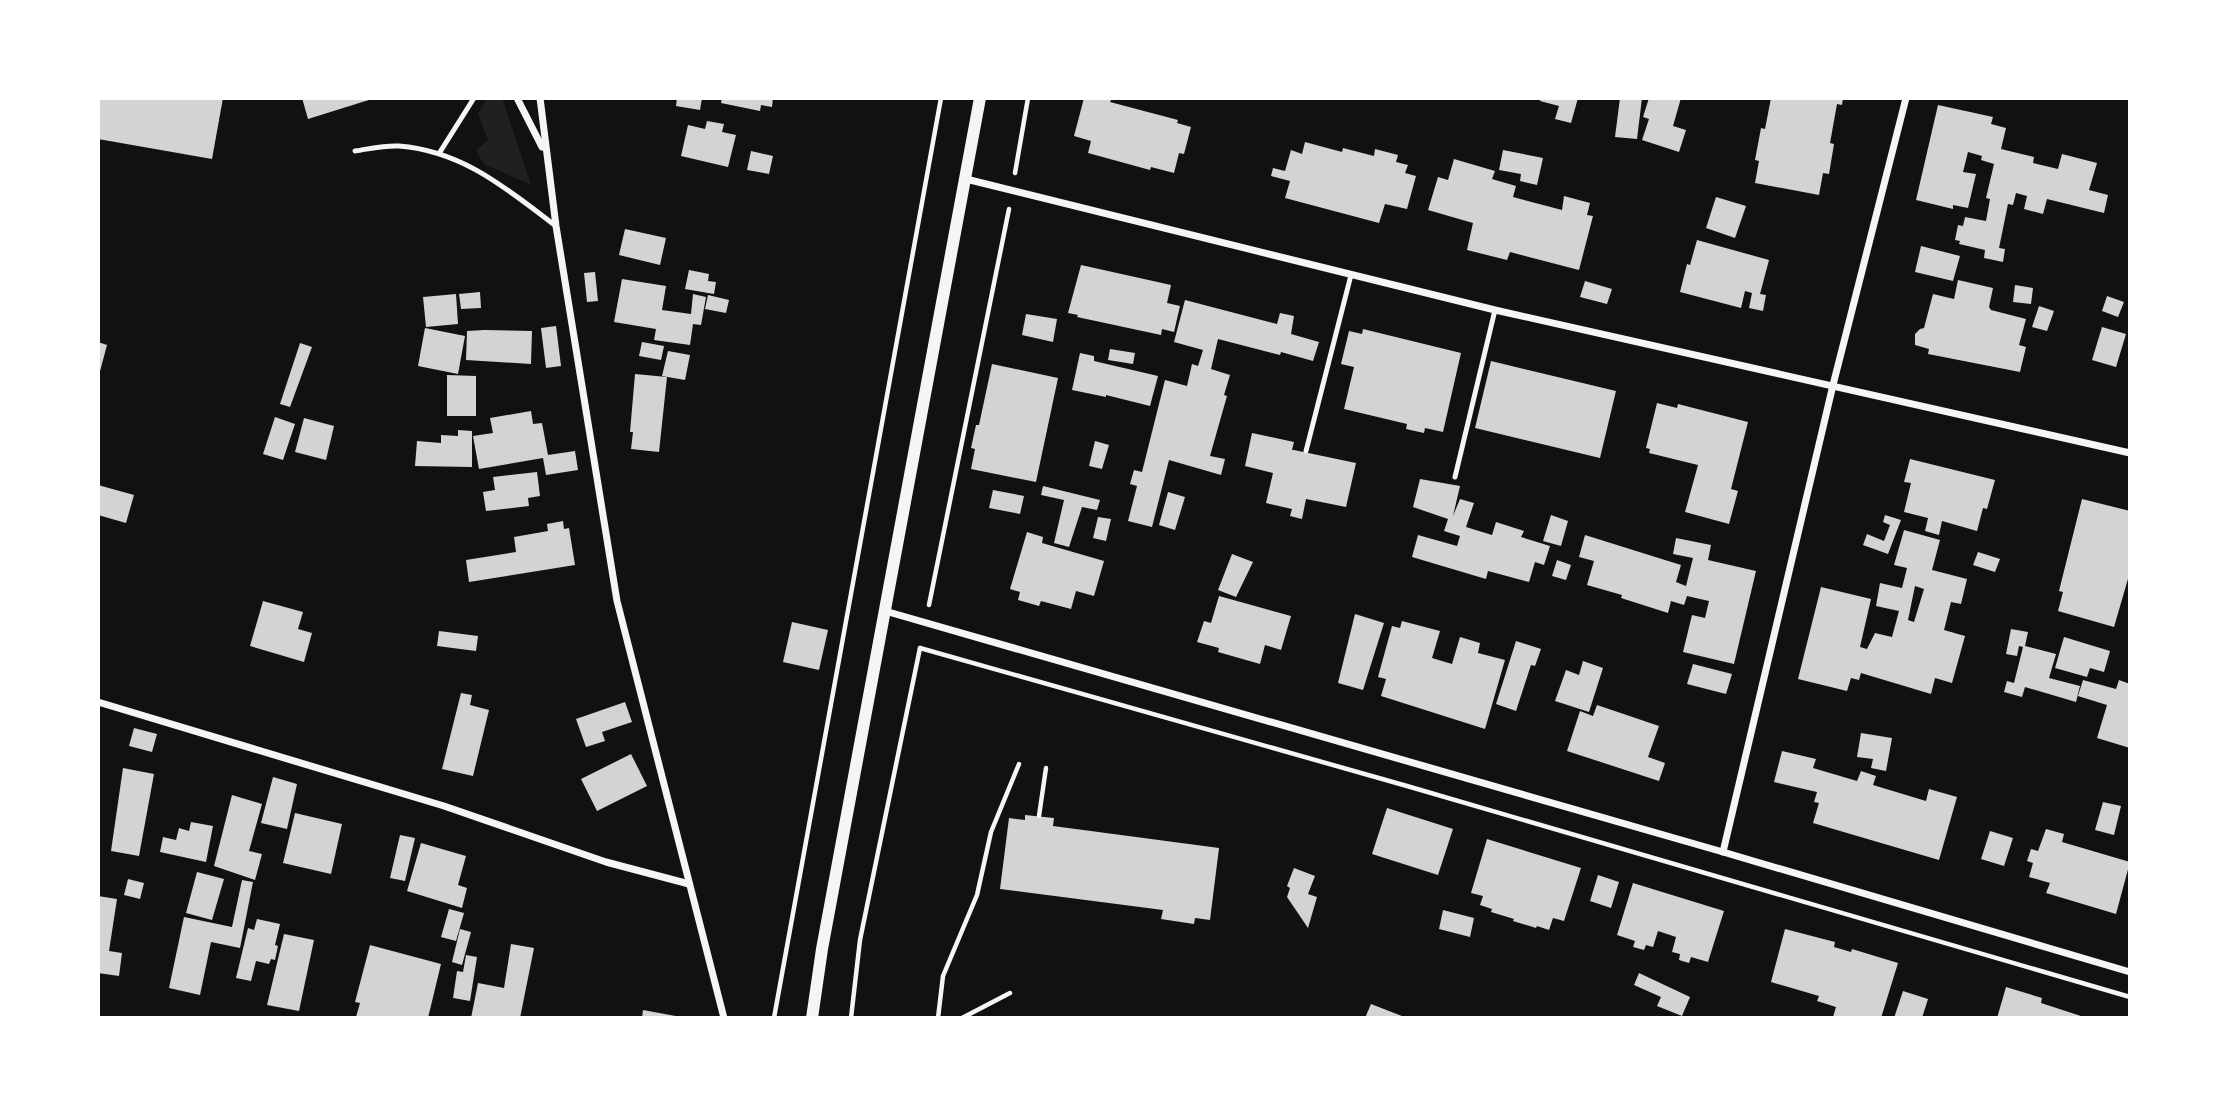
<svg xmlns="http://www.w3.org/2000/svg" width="2228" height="1116" viewBox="0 0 2228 1116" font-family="'DejaVu Sans',sans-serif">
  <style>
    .green { fill: #202020 }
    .building { fill: #d3d3d3; fill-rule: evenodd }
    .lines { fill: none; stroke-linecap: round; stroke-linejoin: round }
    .path { stroke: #f5f5f5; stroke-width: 4.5 }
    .service { stroke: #f5f5f5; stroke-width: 5 }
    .minor { stroke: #f5f5f5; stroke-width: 7 }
    .tertiary { stroke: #f5f5f5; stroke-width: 12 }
  </style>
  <rect width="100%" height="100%" fill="#111"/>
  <path class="green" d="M487,98H502L531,185L484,164L476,151L488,140L478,114Z"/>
  <g class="building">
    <path d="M98,98H223L212,159L98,139Z"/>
    <path d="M302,98H372V99L308,119Z"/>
    <path d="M677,98H702L700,110L676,106Z"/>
    <path d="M722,98H773L772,107L761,105L760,111L721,103Z"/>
    <path d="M1084,98H1112L1110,102L1178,120L1177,123L1191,127L1184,154L1179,153L1174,173L1151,167L1150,170L1088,153L1091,141L1074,136Z"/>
    <path d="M1541,98H1578L1571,123L1555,119L1559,106L1540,101Z"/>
    <path d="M1620,98H1642L1637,139L1615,137Z"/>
    <path d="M1649,98H1681L1673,126L1686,130L1679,152L1642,140L1649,119L1643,117Z"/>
    <path d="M1771,98H1843L1842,105L1837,104L1830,143L1834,144L1829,174L1823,173L1819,195L1755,183L1759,161L1755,160L1761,128L1765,129Z"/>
    <path d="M1938,105L1993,117L1991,124L2006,128L2001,149L2034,157L2033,163L2058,169L2062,154L2097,163L2089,190L2108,195L2104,213L2047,199L2043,214L2024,209L2027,196L2016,193L2013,205L2008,204L1999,248L2005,249L2003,262L1984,258L1985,250L1959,244L1960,241L1955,240L1958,225L1963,226L1965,217L1986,221L1990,199L1986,198L1994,164L1981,160L1982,156L1968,152L1963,172L1976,174L1968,208L1953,205V209L1916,200Z"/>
    <path d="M707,121L724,124L722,132L736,135L728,167L681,156L688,125L705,129Z"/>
    <path d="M1305,142L1342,152L1343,148L1374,156L1375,149L1398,155L1396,162L1408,165L1405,173L1416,176L1407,209L1385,204L1379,223L1285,198L1290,181L1271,176L1273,168L1285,171L1291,150L1302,154Z"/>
    <path d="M1503,150L1543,158L1537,185L1520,181L1521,174L1499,170Z"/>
    <path d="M751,151L773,156L769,174L747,170Z"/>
    <path d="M1454,159L1495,171L1492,179L1516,186L1513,197L1562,210L1564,196L1590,203L1587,215L1593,216L1579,270L1510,252L1507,260L1467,250L1473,223L1428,210L1438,177L1448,180Z"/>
    <path d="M1716,197L1746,206L1735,238L1706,228Z"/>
    <path d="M625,229L666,238L660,265L619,255Z"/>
    <path d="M1697,240L1769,260L1760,294L1766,295L1763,311L1749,308L1752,293L1745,291L1741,308L1680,292L1687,264L1690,265Z"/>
    <path d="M1921,246L1960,256L1953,281L1915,272Z"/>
    <path d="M1081,265L1171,285L1167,303L1180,306L1174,332L1162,329L1161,335L1077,317L1078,315L1068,313Z"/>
    <path d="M689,270L709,274L708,281L716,282L714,294L685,289Z"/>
    <path d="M595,272L598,301L587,302L584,273Z"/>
    <path d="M622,279L666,286L662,310L691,314L693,294L706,297L701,325L693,324L690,345L654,340L656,329L614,322Z"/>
    <path d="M1958,280L1993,288L1989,307L1991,310L2026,319L2019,345L2026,347L2020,372L1928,354L1929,349L1915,345V334L1920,329L1924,328L1933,294L1954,299Z"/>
    <path d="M1585,281L1612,289L1607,304L1580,297Z"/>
    <path d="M2015,285L2033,288L2031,304L2013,302Z"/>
    <path d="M480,292L481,308L461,309L459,294Z"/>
    <path d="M456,294L458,324L426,327L423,297Z"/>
    <path d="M708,295L729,300L726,313L705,309Z"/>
    <path d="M2107,296L2124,302L2118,317L2102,311Z"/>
    <path d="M1185,300L1277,324L1280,313L1294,316L1291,334L1319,342L1313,361L1281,352L1280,355L1218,339L1211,369L1230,375L1224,395L1227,396L1210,456L1225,459L1221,475L1169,460L1152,527L1128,521L1137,486L1130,484L1134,470L1142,472L1165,380L1187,386L1192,364L1198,366L1203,350L1174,342Z"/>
    <path d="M2039,306L2054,311L2047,331L2032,327Z"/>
    <path d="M1026,314L1057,319L1053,342L1022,335Z"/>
    <path d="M556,326L561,366L546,368L541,328Z"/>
    <path d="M2102,327L2126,334L2116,367L2092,360Z"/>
    <path d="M425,328L465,336L458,374L418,366Z"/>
    <path d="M1363,329L1461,353L1443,432L1425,428L1424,433L1406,429L1407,424L1344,409L1354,367L1341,364L1349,331L1362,334Z"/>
    <path d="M484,330L532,331L531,364L466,360L467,331Z"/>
    <path d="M98,342L107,345L99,375H98Z"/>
    <path d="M642,342L664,346L661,360L639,356Z"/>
    <path d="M300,343L312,347L290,407L280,404Z"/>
    <path d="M1110,349L1135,353L1133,364L1108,360Z"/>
    <path d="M668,351L690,355L685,380L662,376Z"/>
    <path d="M1080,353L1094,356V361L1158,376L1150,406L1106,395V397L1072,390Z"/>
    <path d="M1491,361L1616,391L1600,458L1475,428Z"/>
    <path d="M992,364L1058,378L1036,482L971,469L975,449L971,448L976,425H979Z"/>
    <path d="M635,374L667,377L659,452L631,449L633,432H630Z"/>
    <path d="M447,375L476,376V416H447Z"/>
    <path d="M1657,403L1677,408L1678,404L1748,422L1731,489L1738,491L1729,524L1685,512L1698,465L1649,453L1650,449L1646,448Z"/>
    <path d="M531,411L533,424L542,423L548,455L575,451L578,470L546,475L543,458L479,469L473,436L493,433L490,418Z"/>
    <path d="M275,417L295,424L283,460L263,454Z"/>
    <path d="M304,418L334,426L326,460L295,452Z"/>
    <path d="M458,430L472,431V467L415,466L417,441L441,443V435L458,436Z"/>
    <path d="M1252,433L1294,442L1292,450H1294L1356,463L1346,507L1306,499L1302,519L1290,516L1292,509L1266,503L1273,473L1245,466Z"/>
    <path d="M1095,441L1109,445L1102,469L1089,466Z"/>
    <path d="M1910,459L1995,480L1987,509L1983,508L1977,531L1942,521L1939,535L1925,531L1928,518L1904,512L1911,483L1904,482Z"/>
    <path d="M537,472L540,496L528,498L529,506L486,511L483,492L495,490L493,477Z"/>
    <path d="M1420,479L1460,486L1453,516L1460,499L1474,503L1466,527L1492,535L1496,522L1524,531L1521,537L1550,546L1544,565L1535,562L1529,582L1488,571L1486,579L1412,557L1418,535L1457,546L1460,536L1444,531L1448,519L1413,507Z"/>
    <path d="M98,485L134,495L126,523L98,515Z"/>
    <path d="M1043,486L1100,500L1097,510L1082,507L1069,547L1054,543L1064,500L1041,495Z"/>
    <path d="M993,490L1024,496L1020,514L989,508Z"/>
    <path d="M1168,492L1185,497L1175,530L1159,525Z"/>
    <path d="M2082,499L2130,511V572L2114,627L2058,611L2063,592L2059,591Z"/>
    <path d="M1551,515L1568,521L1561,546L1543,541Z"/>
    <path d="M1885,515L1901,520L1888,554L1863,545L1867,534L1884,541L1890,525L1883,522Z"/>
    <path d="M1098,517L1111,519L1106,541L1093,538Z"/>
    <path d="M563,521L564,529L569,528L575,565L469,582L466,560L516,552L514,537L548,531L547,524Z"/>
    <path d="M1904,530L1940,540L1932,570L1967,579L1961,604L1951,602L1944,630L1965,636L1952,683L1935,678L1931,694L1861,673L1859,680L1851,678L1847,691L1798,679L1821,587L1871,599L1860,647L1867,649L1875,633L1892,637L1899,611L1876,606L1880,583L1902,588L1907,568L1894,565ZM1915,586L1924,589L1914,622L1908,620Z"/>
    <path d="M1027,532L1043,537L1042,543L1104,561L1094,596L1076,591L1071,609L1041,601L1039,606L1018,600L1020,592L1010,589Z"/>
    <path d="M1585,535L1681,565L1676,582L1686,586L1693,558L1673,554L1676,538L1711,545L1708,560L1756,571L1734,664L1683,652L1692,615L1705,618L1709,601L1687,596L1684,605L1671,601L1668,613L1621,598L1622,595L1587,585L1594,561L1579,557Z"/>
    <path d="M1978,552L2000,559L1995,572L1973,565Z"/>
    <path d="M1232,554L1253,562L1236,597L1218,590Z"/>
    <path d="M1557,560L1571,565L1566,580L1552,576Z"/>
    <path d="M1219,596L1291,616L1281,650L1265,645L1260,664L1218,652L1219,648L1197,642L1204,621L1211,623Z"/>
    <path d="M263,601L303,612L298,629L312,633L304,662L250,646Z"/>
    <path d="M1355,614L1384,623L1363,690L1338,683Z"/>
    <path d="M1402,621L1440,631L1432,658L1452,664L1460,637L1480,643L1478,653L1505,660L1485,729L1381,696L1386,679L1378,677L1392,626L1400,628Z"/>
    <path d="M792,622L828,630L819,670L783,662Z"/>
    <path d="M2011,629L2028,632L2025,646L2056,654L2049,678L2080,686L2076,702L2025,687L2022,697L2004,692L2007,681L2014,683L2023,647L2019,646L2017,656L2006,654Z"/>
    <path d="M439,631L478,636L476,651L437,646Z"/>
    <path d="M2064,637L2110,651L2104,672L2090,668L2087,677L2055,668Z"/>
    <path d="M1516,641L1541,649L1535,666L1531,665L1516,711L1496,704Z"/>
    <path d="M1583,661L1603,668L1589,712L1555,701L1566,670L1579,675Z"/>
    <path d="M1693,664L1732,674L1726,694L1687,684Z"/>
    <path d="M2083,680L2116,689L2119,680L2130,684L2128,690L2130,691V748L2097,738L2107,705L2078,696Z"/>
    <path d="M461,693L472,695L470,705L489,710L473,776L442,769Z"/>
    <path d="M625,702L632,722L602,732L605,741L586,747L576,719Z"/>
    <path d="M1597,705L1659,726L1648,757L1665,763L1659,781L1567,751L1580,711L1593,716Z"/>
    <path d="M134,728L157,734L152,752L129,746Z"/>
    <path d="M1861,733L1892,738L1886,771L1871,768L1873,759L1857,757Z"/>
    <path d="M1782,751L1816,759L1813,768L1857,781L1861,771L1876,776L1873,785L1926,801L1929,789L1957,797L1939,860L1813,823L1819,803L1814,802L1817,792L1774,782Z"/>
    <path d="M631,754L647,786L597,811L581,779Z"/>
    <path d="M123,768L154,774L139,856L111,851Z"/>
    <path d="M273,777L297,784L287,829L261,823Z"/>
    <path d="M232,795L262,804L249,851L262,854L255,880L214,866Z"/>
    <path d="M2103,802L2121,806L2114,835L2095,830Z"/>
    <path d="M1387,808L1453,829L1438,875L1372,854Z"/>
    <path d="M295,813L342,824L331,874L283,863Z"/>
    <path d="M1025,815L1054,818L1053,826L1219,848L1210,920L1195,918L1194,924L1161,919L1163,910L1000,889L1009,818L1025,820Z"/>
    <path d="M191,822L213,826L206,862L160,852L163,837L176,840L179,828L189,831Z"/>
    <path d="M2046,829L2064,834L2062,842L2130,862L2116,914L2046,893L2050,883L2029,877L2033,863L2027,861L2031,849L2038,851Z"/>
    <path d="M1990,831L2013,838L2004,866L1981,859Z"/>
    <path d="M400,835L415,838L405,881L390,878Z"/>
    <path d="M1487,839L1581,868L1564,921L1553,918L1549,930L1537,926L1536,928L1513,921L1514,919L1491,912L1492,909L1480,905L1483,896L1471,893Z"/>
    <path d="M421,843L466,856L458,885L467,888L462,908L407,891Z"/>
    <path d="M1294,868L1315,876L1308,894L1317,897L1308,928L1287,897L1290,888L1287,886Z"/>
    <path d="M197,872L224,879L212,920L186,913Z"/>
    <path d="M1598,875L1619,882L1611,908L1590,901Z"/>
    <path d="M128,879L144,883L140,899L124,895Z"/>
    <path d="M242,880L253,882L240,948L211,942L200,995L169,988L184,917L232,927Z"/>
    <path d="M1633,883L1724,911L1708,962L1691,957L1689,963L1679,960L1680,954L1672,952L1676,937L1658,931L1653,947L1646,945L1644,950L1633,947L1635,941L1617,935Z"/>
    <path d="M98,896L117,899L109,951L122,953L119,976L98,973Z"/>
    <path d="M449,909L464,913L456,941L441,937Z"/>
    <path d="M1443,910L1474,918L1470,937L1439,929Z"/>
    <path d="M257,919L280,924L275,945L278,946L275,960L271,959L269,964L256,961L251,981L236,978L248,928L254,930Z"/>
    <path d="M460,929L471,932L462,965L452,962Z"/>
    <path d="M1785,929L1835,942L1834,947L1851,952L1852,949L1898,963L1881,1018L1833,1017L1836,1007L1817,1001L1819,996L1771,982Z"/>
    <path d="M284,934L314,940L299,1011L267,1005Z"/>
    <path d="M511,944L534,948L520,1018H471L478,983L504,988Z"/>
    <path d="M370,945L441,964L428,1018L356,1017L360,1003L355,1002Z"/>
    <path d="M466,955L477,957L470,1001L453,998L457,971L463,972Z"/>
    <path d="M1639,973L1690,997L1682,1016L1657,1006L1661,997L1634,985Z"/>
    <path d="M2006,987L2042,998L2041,1003L2087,1018H1997Z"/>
    <path d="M1903,991L1928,999L1922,1018H1894Z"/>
    <path d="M1371,1004L1407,1018H1365Z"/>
    <path d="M643,1010L681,1017V1018H642Z"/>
  </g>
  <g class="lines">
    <g class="path">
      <path d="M1015,173L1028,98"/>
      <path d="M929,605L1009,209"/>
      <path d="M920,648L1407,786L2130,997"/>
      <path d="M1039,816L1046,768"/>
      <path d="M774,1018L941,98"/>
      <path d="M851,1018L860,940L920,648"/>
      <path d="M938,1018L943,976L977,895L991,832L1019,764"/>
      <path d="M962,1018L1010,993"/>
    </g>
    <g class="service">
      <path d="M355,151C369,149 385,145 399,146C463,151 507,189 556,226"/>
      <path d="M440,152L474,98"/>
      <path d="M1306,451L1351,275"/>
      <path d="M1455,477L1495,310"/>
    </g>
    <g class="minor">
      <path d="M517,98L542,147"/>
      <path d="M540,98L556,226L617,601L724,1018"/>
      <path d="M966,179L1495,310L2130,453"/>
      <path d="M885,611L1723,852L2130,972"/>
      <path d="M98,702L444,806L606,862L689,884"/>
      <path d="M1723,852L1833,385L1906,98"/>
    </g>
    <path class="tertiary" d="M812,1018L822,949L980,98"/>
  </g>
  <rect width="2228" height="1116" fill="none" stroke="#ffffff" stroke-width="200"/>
</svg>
